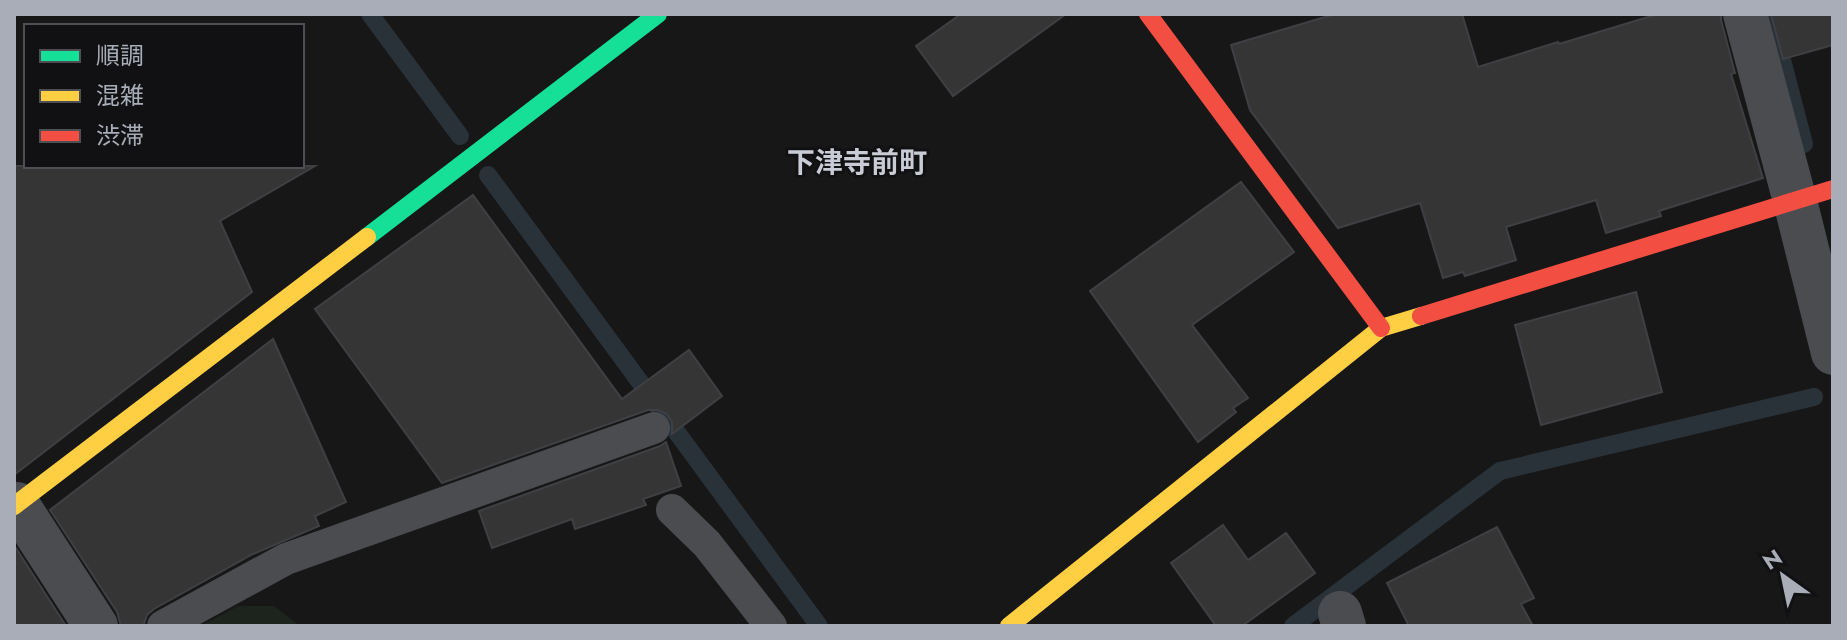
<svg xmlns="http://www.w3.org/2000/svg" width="1847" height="640" viewBox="0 0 1847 640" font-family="Jost,'Noto Sans JP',sans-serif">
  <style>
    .green { fill: #1d241e }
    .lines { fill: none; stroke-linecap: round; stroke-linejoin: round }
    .stream { stroke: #2a3239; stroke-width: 18 }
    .building { fill: #353536; stroke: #3f4043; stroke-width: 2 }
    .lane { stroke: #4b4c50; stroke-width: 32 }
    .street { stroke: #4b4c50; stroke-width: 44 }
    .fast { stroke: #16e098; stroke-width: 18 }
    .slow { stroke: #ffcf43; stroke-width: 18 }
    .jam { stroke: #f24e42; stroke-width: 18 }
    .labels { text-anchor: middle; stroke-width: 6; stroke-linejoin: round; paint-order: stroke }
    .quarter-label { font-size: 28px; font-weight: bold; fill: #c9ccd4; stroke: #111113 }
  </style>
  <rect width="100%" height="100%" fill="#171717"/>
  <path class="green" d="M238,606H274L300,626H201Z"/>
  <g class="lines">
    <g class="stream">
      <path d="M370,14L460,136"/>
      <path d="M1770,14L1804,144"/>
      <path d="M488,175L819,626"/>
      <path d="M1293,626L1500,471L1814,397"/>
    </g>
  </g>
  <g class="building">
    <path d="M961,14H1066L953,96L916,46Z"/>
    <path d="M1335,14H1462L1478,67L1558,42L1559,44L1658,14H1721V20L1735,73L1731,74L1763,178L1659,211L1661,216L1606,233L1596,200L1506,227L1516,260L1465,276L1463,272L1443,278L1420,203L1338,228L1250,110L1231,45Z"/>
    <path d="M1771,14H1833V45L1783,59Z"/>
    <path d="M14,166H315L220,221L252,292L14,475Z"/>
    <path d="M1241,182L1294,252L1192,325L1248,398L1233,408L1236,412L1198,442L1090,291Z"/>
    <path d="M473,195L622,399L689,350L722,396L672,434V422L667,414L658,410H648L442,483L315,309Z"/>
    <path d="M1636,292L1662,392L1541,425L1515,325Z"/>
    <path d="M273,339L346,502L315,516L319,526L253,554L154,609L147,615L144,624L142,626H121L117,612L50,510Z"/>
    <path d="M666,442L681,486L643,499L646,505L575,529L572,519L492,548L479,511L660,446Z"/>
    <path d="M1223,525L1248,560L1286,533L1315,573L1242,626H1216L1171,563Z"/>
    <path d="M1497,527L1534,598L1521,604L1533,626H1409L1387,583Z"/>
    <path d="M14,545L66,626H14Z"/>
  </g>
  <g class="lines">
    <g class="lane">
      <path d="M672,510L707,544L771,626"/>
      <path d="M163,626L286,559L654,428"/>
    </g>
    <g class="street">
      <path d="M1745,14L1795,201L1833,353"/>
      <path d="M17,504L96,626"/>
      <path d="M1340,613L1344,626"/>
    </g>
    <path class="fast" d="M367,237L658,14"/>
    <g class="slow">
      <path d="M14,506L367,237"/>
      <path d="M1009,626L1381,328L1421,316"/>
    </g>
    <g class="jam">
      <path d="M1148,14L1381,328"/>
      <path d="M1421,316L1833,189"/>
    </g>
  </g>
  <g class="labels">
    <g class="quarter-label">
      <text x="857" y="172">下津寺前町</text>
    </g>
  </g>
  <rect width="1847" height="640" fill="none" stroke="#a8adb8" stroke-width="32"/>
  <rect x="24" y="24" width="280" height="144" fill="#111113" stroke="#4d4f55" stroke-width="2"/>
  <rect x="40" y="50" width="40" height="12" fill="#16e098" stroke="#4d4f55" stroke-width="2"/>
  <text x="96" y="64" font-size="24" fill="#a8adb8">順調</text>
  <rect x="40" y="90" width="40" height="12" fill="#ffcf43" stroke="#4d4f55" stroke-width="2"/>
  <text x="96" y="104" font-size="24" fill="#a8adb8">混雑</text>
  <rect x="40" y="130" width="40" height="12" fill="#f24e42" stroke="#4d4f55" stroke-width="2"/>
  <text x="96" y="144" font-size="24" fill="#a8adb8">渋滞</text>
  <g transform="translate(1783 576) rotate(327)" stroke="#111113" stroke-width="6" paint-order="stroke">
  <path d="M0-6L14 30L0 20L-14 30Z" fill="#a8adb8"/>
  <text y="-12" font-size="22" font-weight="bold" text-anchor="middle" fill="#a8adb8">N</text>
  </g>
</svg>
